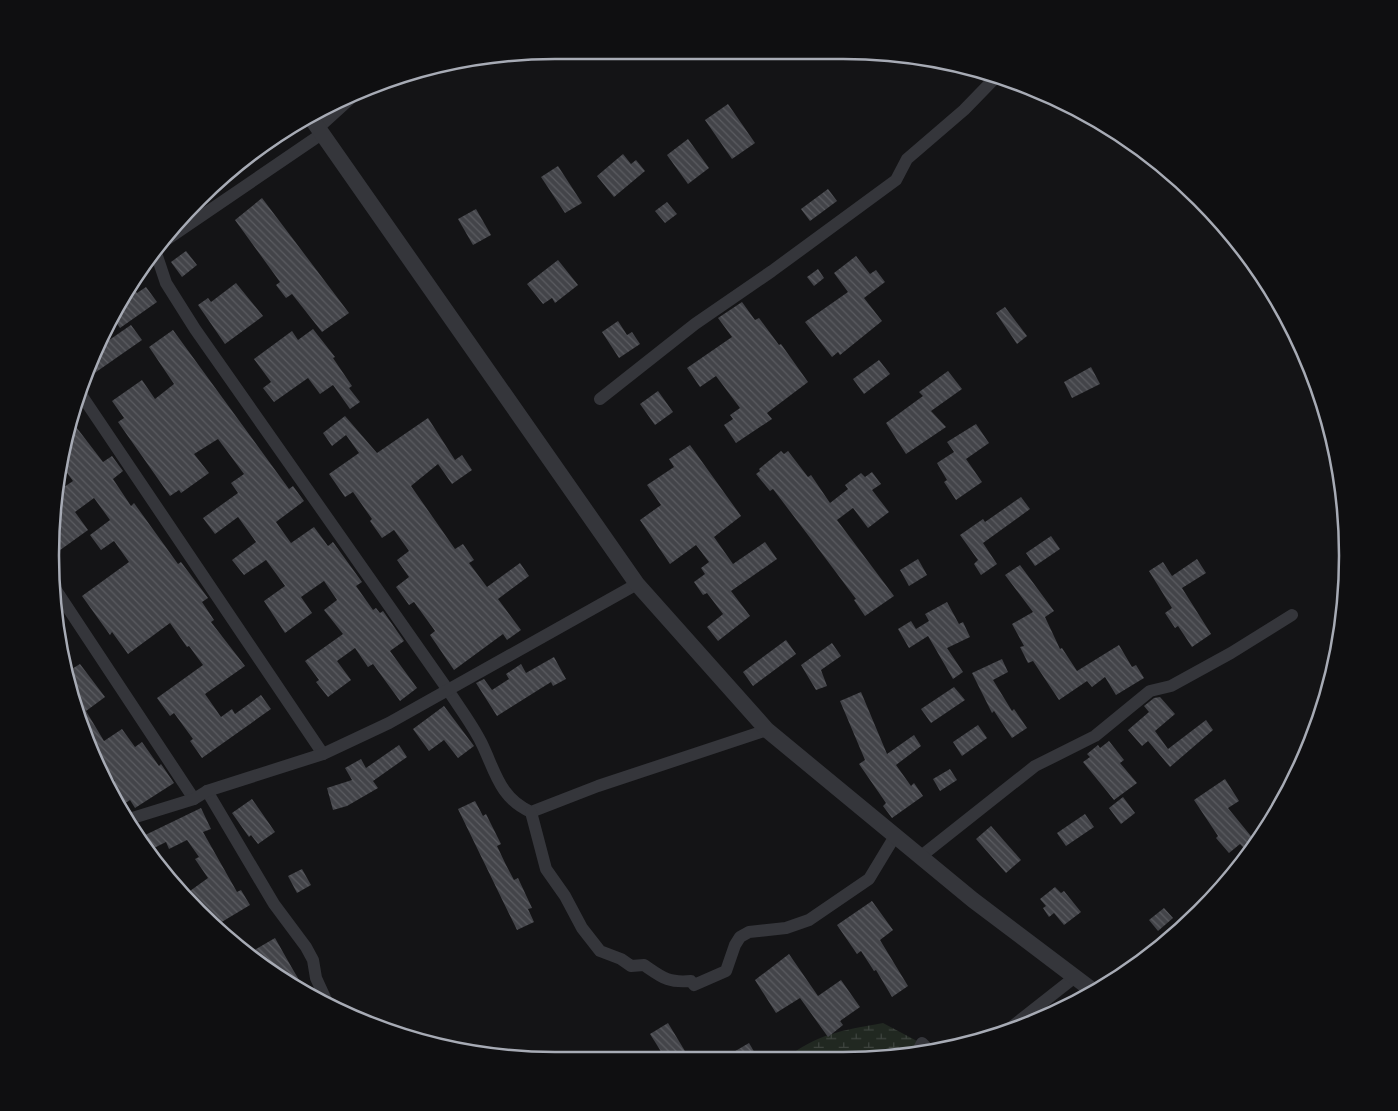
<svg xmlns="http://www.w3.org/2000/svg" width="1398" height="1111" viewBox="0 0 1398 1111" font-family="Figtree,sans-serif">
  <style>
    .wetland { fill: url(#wetland-marsh) }
    .building { fill: url(#building-back-hatch) }
    .lines { fill: none; stroke-linecap: round; stroke-linejoin: round }
    .minor { stroke: #35363b; stroke-width: 12 }
    .tertiary { stroke: #35363b; stroke-width: 16 }
    .rim { fill: none; stroke: #a7abb5; stroke-width: 2.5 }
  </style>
  <defs>
    <pattern id="wetland-marsh" width="20" height="14" patternUnits="userSpaceOnUse" patternTransform="scale(1.25)"><rect width="20" height="14" fill="#212821"/><path d="M1 5h8M5 5V1M11 12h8M15 12V8" fill="none" stroke="#3e443f"/></pattern>
    <pattern id="building-back-hatch" width="6" height="6" patternUnits="userSpaceOnUse" patternTransform="scale(1.25)"><rect width="6" height="6" fill="#434449"/><path d="M-1 5l2 2M0 0l6 6M5-1l2 2" fill="none" stroke="#5b5c61"/></pattern>
  </defs>
  <rect width="100%" height="100%" fill="#141416"/>
  <path class="wetland" d="M883,1023L934,1050L876,1060H783C819,1033 840,1031 883,1023Z"/>
  <g class="building">
    <path d="M728,104L755,143L732,159L705,120Z"/>
    <path d="M688,139L709,168L688,184L667,155Z"/>
    <path d="M623,154L631,164L636,160L645,171L614,197L597,176Z"/>
    <path d="M558,166L582,203L565,213L541,177Z"/>
    <path d="M828,189L837,201L810,221L801,209Z"/>
    <path d="M262,198L349,313L322,332L292,294L286,298L276,285L280,282L235,220Z"/>
    <path d="M667,202L677,214L665,223L655,211Z"/>
    <path d="M476,209L491,235L473,245L458,219Z"/>
    <path d="M186,251L197,265L182,277L171,262Z"/>
    <path d="M856,256L870,274L876,270L885,282L864,298L882,321L840,355L838,352L832,357L805,322L848,292L834,273Z"/>
    <path d="M558,260L578,285L555,303L552,298L543,304L527,284Z"/>
    <path d="M818,269L824,278L814,286L807,277Z"/>
    <path d="M236,283L263,316L225,344L198,305L208,298L211,302Z"/>
    <path d="M131,285L137,293L146,287L157,302L120,328L112,316L118,302Z"/>
    <path d="M742,302L755,320L759,318L779,345L781,344L808,382L767,413L772,419L736,443L724,425L733,419L730,415L740,408L716,376L700,387L687,368L732,337L718,318Z"/>
    <path d="M1005,307L1027,336L1017,344L996,313Z"/>
    <path d="M618,321L627,335L632,332L640,344L619,358L602,332Z"/>
    <path d="M131,325L142,340L86,379L99,347Z"/>
    <path d="M313,329L335,357L333,358L352,386L349,388L360,402L350,409L333,385L320,394L308,378L274,402L263,388L271,382L254,359L292,331L298,340Z"/>
    <path d="M173,330L289,489L293,486L304,501L276,522L291,543L314,527L328,546L333,542L362,582L356,586L373,610L376,608L380,613L383,611L404,641L390,651L417,688L400,701L373,664L368,667L355,648L337,661L351,680L328,697L316,682L319,680L305,661L343,634L324,610L337,600L324,581L301,597L312,613L285,633L264,601L285,586L266,560L244,575L232,560L256,542L238,517L215,534L203,518L238,493L231,483L244,474L218,439L194,454L209,473L181,493L179,490L170,496L118,422L124,418L112,401L142,380L155,399L174,384L149,347Z"/>
    <path d="M879,360L890,374L864,394L853,379Z"/>
    <path d="M1091,367L1100,384L1072,398L1064,382Z"/>
    <path d="M948,371L962,389L931,411L946,427L906,454L886,423L923,396L919,392Z"/>
    <path d="M658,391L673,412L655,425L640,404Z"/>
    <path d="M345,416L377,453L428,418L455,460L462,455L472,470L452,484L438,464L411,486L455,549L463,544L474,560L469,563L487,587L520,563L529,576L498,599L521,630L507,640L503,634L454,670L430,635L435,631L414,602L409,605L396,587L409,577L397,560L409,551L394,530L382,538L370,521L372,519L353,492L345,497L329,474L359,453L346,435L332,446L323,433Z"/>
    <path d="M70,419L103,462L112,456L123,471L113,479L131,506L134,503L178,564L181,562L208,598L202,602L214,620L211,622L245,666L205,694L221,717L232,709L235,714L261,695L271,709L202,758L190,741L193,739L174,713L170,716L157,698L203,665L189,646L187,647L170,623L128,654L112,632L110,635L82,596L129,562L114,541L101,550L90,535L110,520L94,498L75,512L88,530L56,553L51,547L58,491L73,481L62,466Z"/>
    <path d="M976,424L989,443L966,459L982,482L956,500L944,482L947,480L937,463L954,452L947,442Z"/>
    <path d="M690,445L741,516L714,537L733,564L765,542L777,559L731,591L750,616L718,641L707,627L723,614L707,593L703,595L694,582L705,574L701,568L709,562L696,545L670,564L640,520L661,505L647,485L674,467L669,459Z"/>
    <path d="M781,451L784,454L788,451L808,477L811,475L830,503L848,489L845,485L861,473L865,477L872,472L881,484L872,490L889,512L868,528L853,508L837,520L894,596L865,616L854,600L856,599L811,539L773,489L770,491L756,474L760,471L759,469Z"/>
    <path d="M1021,497L1030,509L983,543L997,564L981,575L974,564L978,560L960,535L983,519L985,522Z"/>
    <path d="M1051,536L1060,549L1035,566L1026,553Z"/>
    <path d="M918,559L927,575L909,586L900,570Z"/>
    <path d="M1197,559L1206,573L1182,588L1211,634L1192,647L1178,626L1175,628L1165,613L1172,608L1149,571L1163,562L1172,576Z"/>
    <path d="M1020,565L1054,611L1045,617L1060,649L1062,648L1077,671L1119,645L1132,667L1136,665L1144,678L1116,695L1105,677L1092,687L1087,681L1059,700L1033,661L1028,663L1020,647L1024,646L1012,624L1033,612L1005,575Z"/>
    <path d="M947,602L959,624L963,622L970,637L947,648L963,672L953,679L928,636L909,648L898,629L911,621L916,629L929,621L925,614Z"/>
    <path d="M786,640L796,654L753,686L743,672Z"/>
    <path d="M832,643L841,656L821,670L827,686L816,690L801,665Z"/>
    <path d="M554,657L566,679L553,686L551,682L497,716L476,683L484,679L492,690L509,679L506,674L521,664L526,673Z"/>
    <path d="M1002,659L1008,672L993,680L1012,711L1014,709L1027,728L1012,738L994,711L992,713L972,673Z"/>
    <path d="M80,664L105,697L86,711L104,741L122,729L135,747L142,742L159,766L161,764L174,783L135,808L130,800L118,808L108,786L115,781L95,754L67,686L65,673Z"/>
    <path d="M954,687L965,700L931,723L921,709Z"/>
    <path d="M861,692L887,754L914,735L921,746L896,765L911,786L914,783L923,796L892,818L883,806L886,803L859,764L865,760L840,701Z"/>
    <path d="M1160,697L1175,714L1155,731L1168,749L1206,720L1213,730L1170,767L1148,741L1142,746L1128,730L1149,712L1144,706L1154,698Z"/>
    <path d="M444,706L474,746L458,758L444,740L429,751L413,729Z"/>
    <path d="M978,725L987,738L962,756L953,742Z"/>
    <path d="M1109,741L1124,760L1120,763L1137,783L1114,800L1083,762L1090,757L1087,754L1098,745L1100,748Z"/>
    <path d="M399,745L407,757L373,781L378,788L347,806L333,810L327,788L352,780L345,768L361,759L366,768Z"/>
    <path d="M950,769L957,780L940,791L933,779Z"/>
    <path d="M1225,779L1239,801L1228,808L1255,841L1245,849L1240,844L1229,853L1216,838L1218,836L1194,800Z"/>
    <path d="M1123,797L1135,813L1121,824L1109,808Z"/>
    <path d="M252,799L275,832L258,844L251,835L249,837L232,813Z"/>
    <path d="M475,801L483,816L486,814L501,844L497,846L506,865L514,880L518,878L532,908L528,909L534,922L517,930L458,809Z"/>
    <path d="M201,808L211,829L203,832L237,892L241,890L250,905L215,926L183,896L208,878L195,859L199,857L187,840L169,849L166,842L148,851L139,838Z"/>
    <path d="M1085,814L1094,827L1066,846L1057,833Z"/>
    <path d="M991,826L1021,860L1006,873L976,839Z"/>
    <path d="M302,869L311,885L297,893L288,876Z"/>
    <path d="M1055,887L1061,893L1064,891L1081,912L1064,925L1054,913L1049,917L1043,908L1046,906L1040,899Z"/>
    <path d="M872,901L893,930L880,940L908,986L892,997L876,970L874,971L861,951L857,954L837,925Z"/>
    <path d="M1164,908L1173,918L1158,931L1149,920Z"/>
    <path d="M275,938L292,968L305,990L246,955Z"/>
    <path d="M789,954L818,996L841,980L860,1007L840,1021L843,1025L828,1037L800,998L776,1013L755,980Z"/>
    <path d="M668,1023L691,1061H667L650,1034Z"/>
    <path d="M749,1043L759,1060H720Z"/>
  </g>
  <g class="lines">
    <g class="minor">
      <path d="M318,128L351,98"/>
      <path d="M166,240L323,133"/>
      <path d="M156,253L166,283L195,329L448,690C459,707 472,724 481,742C495,770 499,798 531,812L598,786L767,730"/>
      <path d="M80,393L323,754"/>
      <path d="M600,399L695,324L772,271L896,180L907,159L964,110L998,75"/>
      <path d="M54,587L194,799"/>
      <path d="M207,791L274,904L306,947L313,960L316,978L327,1002"/>
      <path d="M531,812L546,869L565,896L582,928L600,951L621,959L631,966L644,965C663,978 668,983 691,981L694,985L726,971L735,945L740,937L749,932L786,928L809,920L869,879L895,836"/>
      <path d="M126,820L194,799L207,791L323,754L389,723L637,584"/>
      <path d="M920,857L1035,766L1095,736L1150,691L1171,686L1231,653L1292,615"/>
      <path d="M1009,1029L1075,977"/>
      <path d="M917,1053L922,1043L930,1051"/>
    </g>
    <path class="tertiary" d="M309,115L637,584L767,730L973,900L1096,993"/>
  </g>
  <path d="M0 0H1398V1111H0ZM555 59H843A496 496 0 0 1 1339 555V556A496 496 0 0 1 843 1052H555A496 496 0 0 1 59 556V555A496 496 0 0 1 555 59Z" fill="#0f0f11" fill-rule="evenodd"/>
  <path class="rim" d="M555 59H843A496 496 0 0 1 1339 555V556A496 496 0 0 1 843 1052H555A496 496 0 0 1 59 556V555A496 496 0 0 1 555 59Z"/>
</svg>
